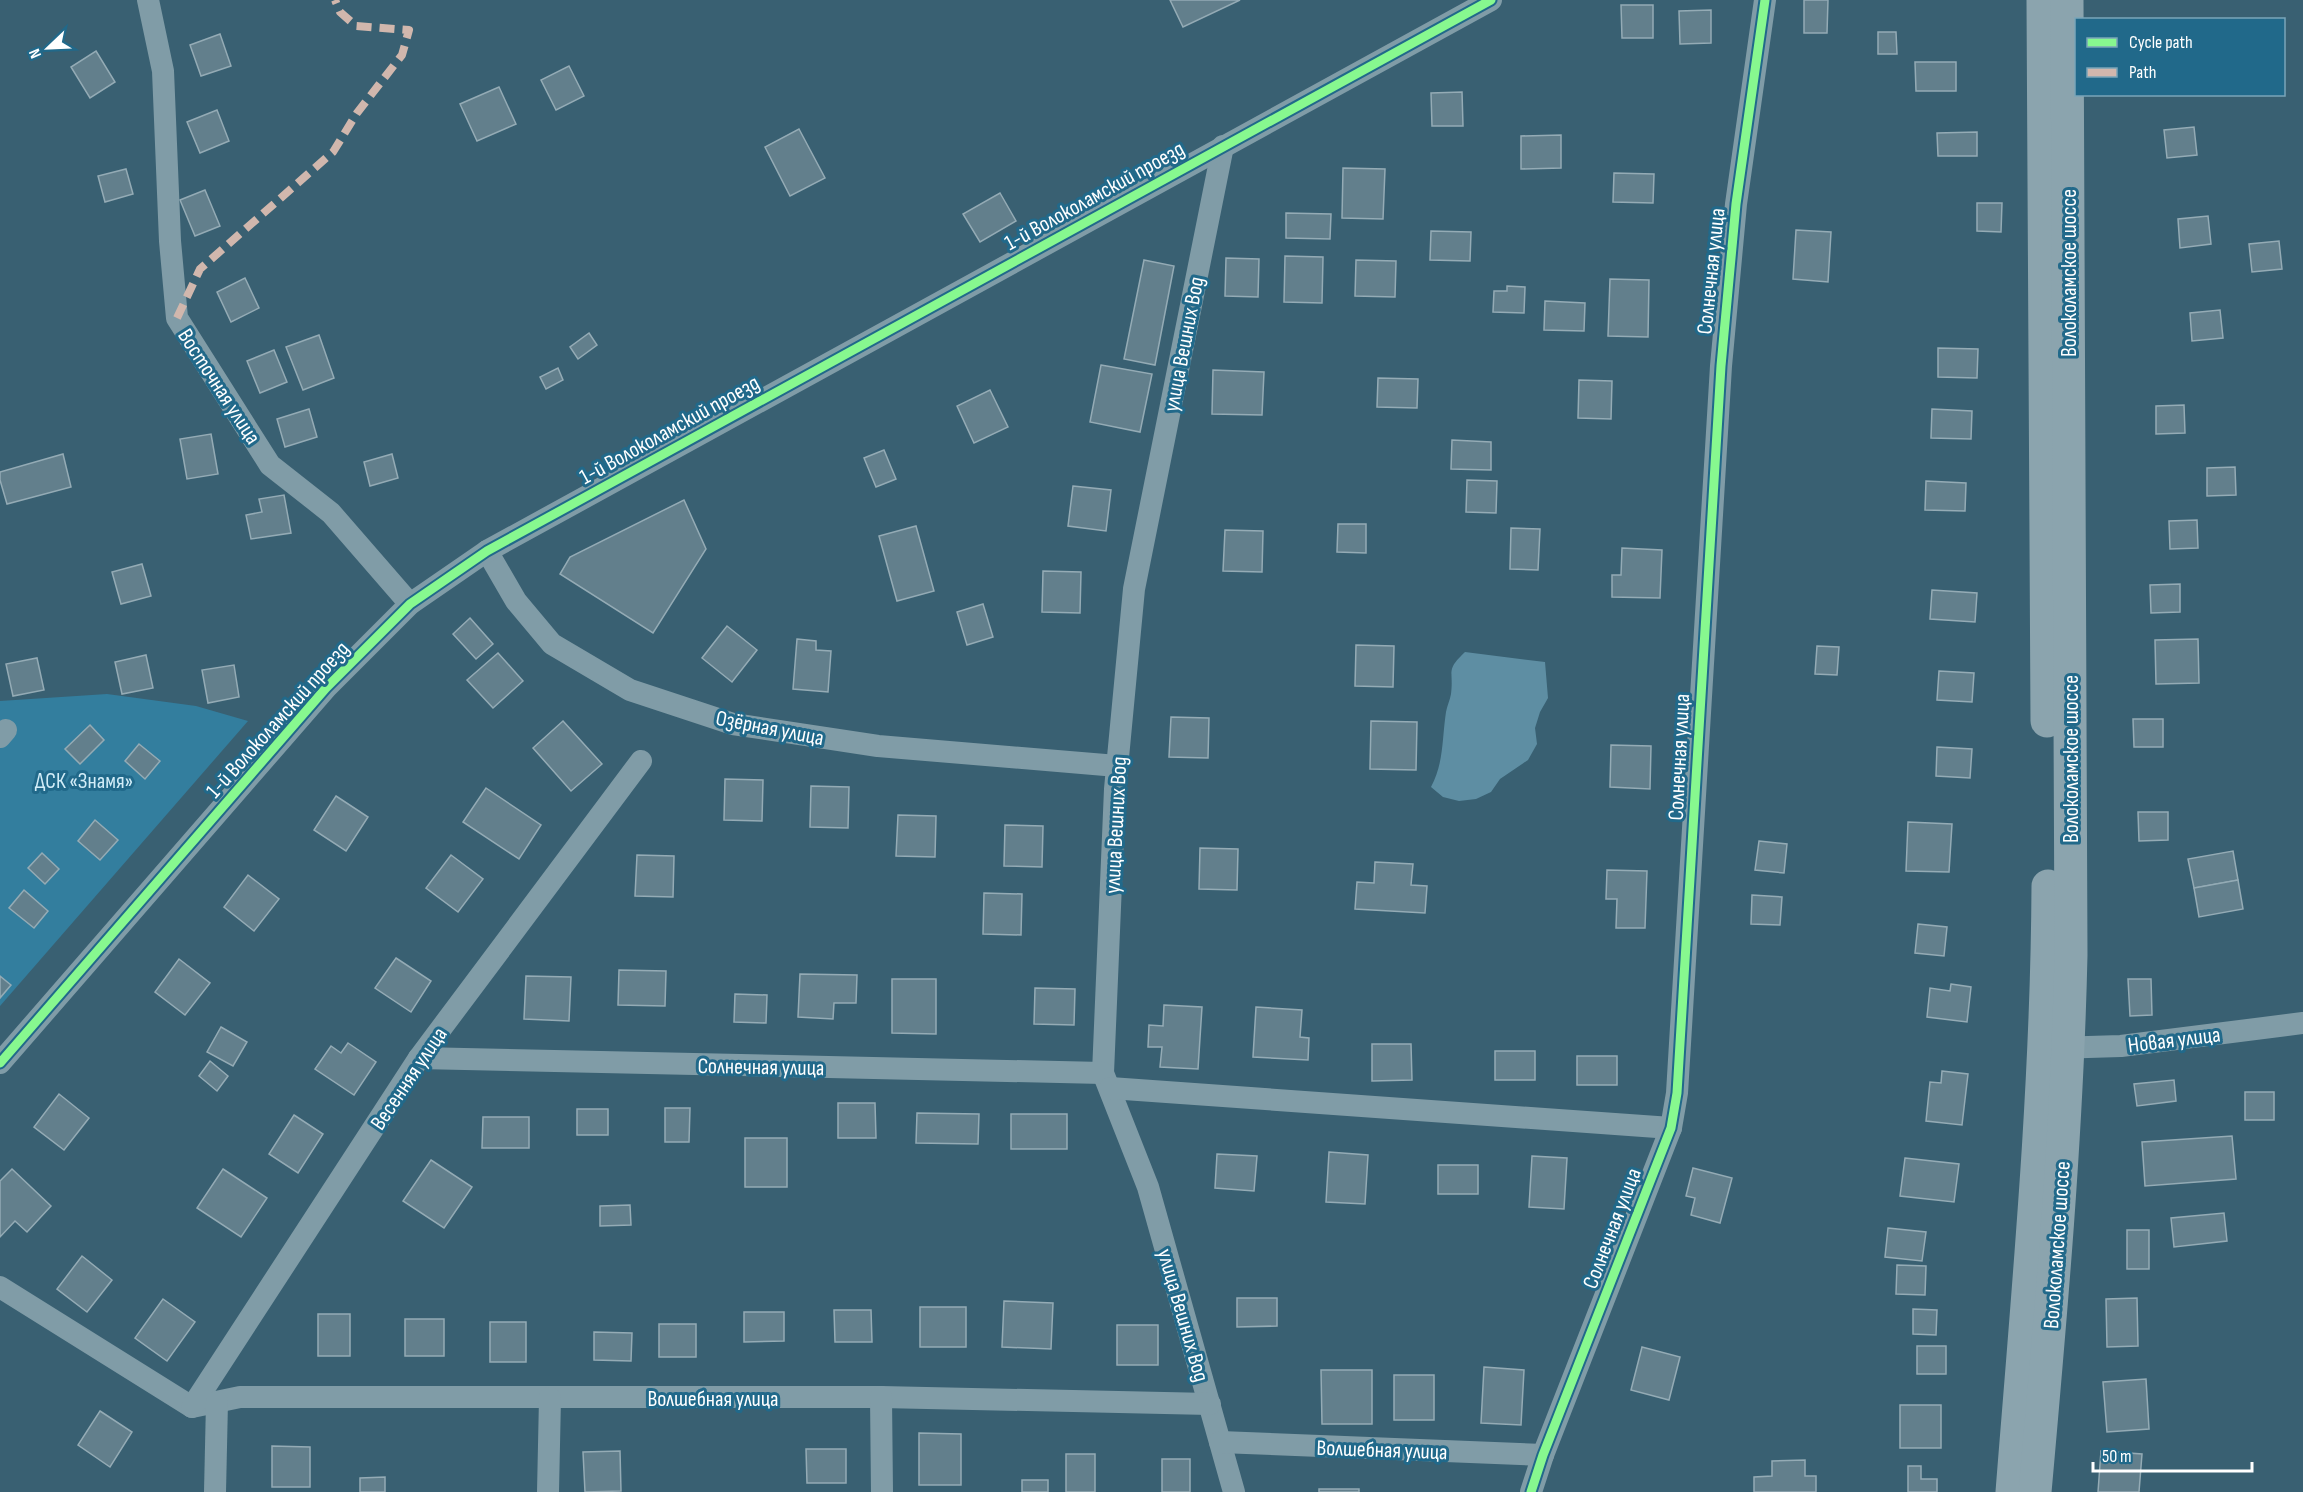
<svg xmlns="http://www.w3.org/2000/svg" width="2303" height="1492" viewBox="0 0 2303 1492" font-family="'Sofia Sans Condensed',sans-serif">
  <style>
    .green { fill: #337e9e }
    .water { fill: #5e8ea3 }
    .building { fill: #627f8c; stroke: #94abb5; stroke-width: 1.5 }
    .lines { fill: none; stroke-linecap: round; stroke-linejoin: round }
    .minor { stroke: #809ca7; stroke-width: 22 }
    .primary { stroke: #8ba4ae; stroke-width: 33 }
    .quiet { stroke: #d1b7ad; stroke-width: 8; stroke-dasharray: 15 8; stroke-linecap: butt }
    .cycleway-casing { stroke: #21698a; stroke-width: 13 }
    .cycleway { stroke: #87f88f; stroke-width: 9 }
    .labels { text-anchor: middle; stroke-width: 6; stroke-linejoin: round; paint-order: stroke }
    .street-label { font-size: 22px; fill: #fff; stroke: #21698a }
    .park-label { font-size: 22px; fill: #d2edf8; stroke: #21698a }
  </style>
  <rect width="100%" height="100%" fill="#396072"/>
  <path class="green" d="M107,694L196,706L248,721L0,1006V701Z"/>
  <path class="water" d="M1465,652L1545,662L1548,698L1540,712L1535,728L1537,744L1528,760L1500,779L1491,792L1476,799L1459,801L1443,797L1431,787C1444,763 1442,738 1446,712C1447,706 1450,700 1451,694C1454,670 1445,671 1465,652Z"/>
  <g class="building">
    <path d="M1170,0H1240L1183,27Z"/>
    <path d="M1804,0H1828L1827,33H1804Z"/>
    <path d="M1621,5H1653V38H1622Z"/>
    <path d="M1711,10V43L1680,44L1679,11Z"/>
    <path d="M1878,32H1896L1897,54H1878Z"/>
    <path d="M220,34L231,66L201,76L190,45Z"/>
    <path d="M96,51L115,82L90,98L71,67Z"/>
    <path d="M1915,62H1956V91H1916Z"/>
    <path d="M569,66L584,96L556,110L541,80Z"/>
    <path d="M499,87L516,124L477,141L460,104Z"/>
    <path d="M1462,92L1463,126H1432L1431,93Z"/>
    <path d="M217,110L229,141L200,153L187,122Z"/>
    <path d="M2194,127L2197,155L2167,158L2164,130Z"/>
    <path d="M799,129L825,178L790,196L765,147Z"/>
    <path d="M1977,132V156H1938L1937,133Z"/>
    <path d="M1561,135V168L1521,169V136Z"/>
    <path d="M1343,168L1385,169L1383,219L1342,218Z"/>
    <path d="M126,169L133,194L105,202L98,176Z"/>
    <path d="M1614,173L1654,174L1653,203L1613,202Z"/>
    <path d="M205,190L220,226L195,236L180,200Z"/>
    <path d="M1000,193L1016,221L980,242L963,214Z"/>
    <path d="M1977,203H2002L2001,232L1977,231Z"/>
    <path d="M1286,213L1331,214L1330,239L1286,238Z"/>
    <path d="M2208,216L2211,244L2180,248L2178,219Z"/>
    <path d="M1796,230L1831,232L1828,282L1793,279Z"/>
    <path d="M1431,231L1471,232L1470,261L1430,260Z"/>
    <path d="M2279,241L2282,269L2252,272L2249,244Z"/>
    <path d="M1285,256L1323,257L1322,303L1284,302Z"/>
    <path d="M1226,258L1259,259L1258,297L1225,296Z"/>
    <path d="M1144,260L1174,266L1155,365L1124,359Z"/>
    <path d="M1356,260L1396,261L1395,297L1355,296Z"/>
    <path d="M245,278L259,308L231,322L217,292Z"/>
    <path d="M1610,279L1649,280L1648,337L1608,336Z"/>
    <path d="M1507,286L1525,287L1524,313L1493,312L1494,291H1507Z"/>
    <path d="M1545,301L1585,303L1584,331L1544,330Z"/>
    <path d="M2220,310L2223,338L2192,341L2190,313Z"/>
    <path d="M589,333L597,345L578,359L570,347Z"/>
    <path d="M319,335L334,378L303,390L286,347Z"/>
    <path d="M1938,348L1978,349L1977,378L1938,377Z"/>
    <path d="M274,350L287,382L260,393L247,361Z"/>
    <path d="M1101,365L1152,374L1140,432L1090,422Z"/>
    <path d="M558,368L563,380L546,389L540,377Z"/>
    <path d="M1213,370L1264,372L1262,415L1212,414Z"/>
    <path d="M1378,378L1418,379L1417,408L1377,407Z"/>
    <path d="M1579,380L1612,381L1611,419L1578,418Z"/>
    <path d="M990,390L1008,427L974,443L957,406Z"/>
    <path d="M2184,405L2185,433L2156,434V406Z"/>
    <path d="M309,409L317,437L285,447L277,419Z"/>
    <path d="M1932,409L1972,411L1971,439L1931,438Z"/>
    <path d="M211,434L218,474L187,479L180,439Z"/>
    <path d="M1452,440L1491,442V470L1451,469Z"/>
    <path d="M884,450L896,479L876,487L864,458Z"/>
    <path d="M63,454L71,487L7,504L0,480V472Z"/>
    <path d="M392,454L398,478L370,486L364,462Z"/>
    <path d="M2235,467L2236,495L2207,496V468Z"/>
    <path d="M1467,480L1497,481L1496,513L1466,512Z"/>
    <path d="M1926,481L1966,483L1965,511L1925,510Z"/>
    <path d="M1073,486L1111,490L1106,531L1068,526Z"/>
    <path d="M284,495L291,533L251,539L246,515L262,512L259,499Z"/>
    <path d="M684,500L706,549L653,633L560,574L570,557Z"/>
    <path d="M2197,520L2198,548L2170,549L2169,521Z"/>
    <path d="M1338,524H1366V553L1337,552Z"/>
    <path d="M916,526L934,591L897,601L879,536Z"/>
    <path d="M1511,528L1540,529L1538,570L1510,569Z"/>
    <path d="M1225,530L1263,531L1262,572L1223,571Z"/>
    <path d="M1622,548L1662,550L1660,598L1612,597V575H1621Z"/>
    <path d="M142,564L151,596L121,604L112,572Z"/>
    <path d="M1043,571L1081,572L1080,613L1042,612Z"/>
    <path d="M2180,584V612L2151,613L2150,585Z"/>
    <path d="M1932,590L1977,593L1975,622L1930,619Z"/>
    <path d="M983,604L993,637L967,645L957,612Z"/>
    <path d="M470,618L493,644L476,659L453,634Z"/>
    <path d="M727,626L757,650L732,682L702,658Z"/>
    <path d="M797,639L816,641V650L831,651L828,692L793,689Z"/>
    <path d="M2198,639L2199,683L2156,684L2155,640Z"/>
    <path d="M1356,645L1394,646L1393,687L1355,686Z"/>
    <path d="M1817,646L1839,647L1837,675L1815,674Z"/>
    <path d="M498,653L523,681L493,708L467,680Z"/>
    <path d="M146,655L153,688L122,694L115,662Z"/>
    <path d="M37,658L44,690L13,696L6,664Z"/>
    <path d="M234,665L239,697L208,703L202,670Z"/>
    <path d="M1939,671L1974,673L1972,702L1937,700Z"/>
    <path d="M1171,717L1209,718L1208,758L1169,757Z"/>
    <path d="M2133,719H2163V747H2134Z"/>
    <path d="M563,721L602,764L571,791L533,748Z"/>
    <path d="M1371,721L1417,722L1416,770L1370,769Z"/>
    <path d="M90,725L104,740L80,764L65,749Z"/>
    <path d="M139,744L160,761L145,779L125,761Z"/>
    <path d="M1611,745L1651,746L1650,789L1610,787Z"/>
    <path d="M1937,747L1972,749L1970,778L1936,776Z"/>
    <path d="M725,779L763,780L762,821L724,820Z"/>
    <path d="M811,786L849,787L848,828L810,827Z"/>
    <path d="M486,788L541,825L519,859L463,822Z"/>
    <path d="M336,796L368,817L346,851L314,830Z"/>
    <path d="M2138,812H2168V840L2139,841Z"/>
    <path d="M898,815L936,816L935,857L896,856Z"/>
    <path d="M95,820L118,840L100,860L78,841Z"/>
    <path d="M1908,822L1952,824L1949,872L1906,871Z"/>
    <path d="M1005,825L1043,826L1042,867L1004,866Z"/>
    <path d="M1759,841L1787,844L1784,873L1755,870Z"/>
    <path d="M1200,848L1238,849L1237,890L1199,889Z"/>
    <path d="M2233,851L2238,880L2194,888L2188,859Z"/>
    <path d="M42,853L59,869L45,884L28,868Z"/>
    <path d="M451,855L483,879L458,912L426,888Z"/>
    <path d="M637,855L674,856L673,897L635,896Z"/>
    <path d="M1375,862L1413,864L1411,885L1427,886L1425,913L1355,909L1357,882L1374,883Z"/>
    <path d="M1607,870L1647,871L1645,928H1616L1617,899H1606Z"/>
    <path d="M248,875L279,899L254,931L224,907Z"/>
    <path d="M2238,880L2243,909L2199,917L2194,888Z"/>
    <path d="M24,890L48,911L34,928L9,908Z"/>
    <path d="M984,893L1022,894L1021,935L983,934Z"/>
    <path d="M1752,895L1782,897L1780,925L1751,924Z"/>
    <path d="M1918,924L1947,927L1944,956L1915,953Z"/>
    <path d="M396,958L431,981L411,1012L375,988Z"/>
    <path d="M179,959L210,983L185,1015L155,992Z"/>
    <path d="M619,970L666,971L665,1006L618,1005Z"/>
    <path d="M800,974L857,975L856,1003H834L833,1019L798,1017Z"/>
    <path d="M0,976L11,985L0,998Z"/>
    <path d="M526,976L571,977L569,1021L524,1019Z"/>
    <path d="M892,979H936V1034L892,1033Z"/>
    <path d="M2128,979H2151L2152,1015L2130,1016Z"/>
    <path d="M1951,984L1971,987L1967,1022L1927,1017L1930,988L1950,991Z"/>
    <path d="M1035,988L1075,989L1074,1025L1034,1024Z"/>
    <path d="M735,994L767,995L766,1023L734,1022Z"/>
    <path d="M1164,1005L1202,1007L1198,1069L1160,1067L1162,1047H1148L1149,1025L1163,1026Z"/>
    <path d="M1256,1007L1302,1010L1300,1037L1309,1038L1308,1060L1253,1057Z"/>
    <path d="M221,1027L247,1042L233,1066L207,1052Z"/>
    <path d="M348,1043L376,1062L354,1095L315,1069L331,1046L341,1053Z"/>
    <path d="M1372,1044H1411L1412,1080L1372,1081Z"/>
    <rect x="1495" y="1051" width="40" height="29"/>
    <rect x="1577" y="1056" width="40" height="29"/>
    <path d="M210,1061L228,1076L217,1091L199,1076Z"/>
    <path d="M1942,1071L1968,1074L1962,1125L1926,1121L1930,1082L1941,1083Z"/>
    <path d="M2174,1080L2176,1101L2137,1106L2134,1084Z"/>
    <rect x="2245" y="1092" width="29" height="28"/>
    <path d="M59,1094L89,1118L64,1150L34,1127Z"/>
    <path d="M838,1103H875L876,1138H838Z"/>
    <path d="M665,1108H690L689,1142H665Z"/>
    <rect x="577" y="1109" width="31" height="26"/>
    <path d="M917,1113L979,1114L978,1144L916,1143Z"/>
    <rect x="1011" y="1114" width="56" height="35"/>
    <path d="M294,1115L323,1134L298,1173L269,1154Z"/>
    <path d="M483,1117H529V1148H482Z"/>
    <path d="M2232,1136L2236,1179L2145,1186L2142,1142Z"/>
    <rect x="745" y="1138" width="42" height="49"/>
    <path d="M1329,1152L1368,1155L1365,1204L1326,1202Z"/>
    <path d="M1217,1154L1257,1156L1254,1191L1215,1188Z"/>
    <path d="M1532,1156L1567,1158L1564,1209L1529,1207Z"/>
    <path d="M1905,1158L1959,1164L1954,1202L1900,1196Z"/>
    <path d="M431,1160L472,1187L444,1228L403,1201Z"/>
    <rect x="1438" y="1165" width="40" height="29"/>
    <path d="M1693,1168L1732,1178L1720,1223L1691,1215L1695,1198L1686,1196Z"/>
    <path d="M12,1169L51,1206L27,1232L15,1221L0,1237V1181Z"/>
    <path d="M223,1169L267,1198L241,1237L197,1208Z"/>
    <path d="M630,1205L631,1225L600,1226V1206Z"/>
    <path d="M2224,1213L2227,1241L2174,1247L2171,1218Z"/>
    <path d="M1888,1228L1926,1232L1922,1261L1885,1257Z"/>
    <rect x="2127" y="1230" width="22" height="39"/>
    <path d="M82,1256L112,1280L87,1312L57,1289Z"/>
    <path d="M1897,1265L1926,1266L1925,1295L1896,1294Z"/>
    <path d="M1237,1298H1277V1326L1237,1327Z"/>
    <path d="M2137,1298L2138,1346L2107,1347L2106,1299Z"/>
    <path d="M163,1299L195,1322L167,1361L135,1338Z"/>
    <path d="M1004,1301L1053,1303L1051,1349L1002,1347Z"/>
    <rect x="920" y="1307" width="46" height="40"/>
    <path d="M1913,1309L1937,1310L1936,1335L1913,1334Z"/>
    <path d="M834,1310H871L872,1342H835Z"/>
    <path d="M744,1312H784V1341L744,1342Z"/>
    <rect x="318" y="1314" width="32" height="42"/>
    <rect x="405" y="1319" width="39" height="37"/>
    <rect x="490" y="1322" width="36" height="40"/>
    <rect x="659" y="1324" width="37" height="33"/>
    <rect x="1117" y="1325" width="41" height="40"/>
    <path d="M594,1332L632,1333L631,1361L594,1360Z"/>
    <rect x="1917" y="1346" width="29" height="28"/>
    <path d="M1642,1347L1680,1357L1669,1400L1631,1390Z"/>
    <path d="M1484,1367L1524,1370L1521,1425L1481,1423Z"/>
    <path d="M1321,1370H1372V1424H1322Z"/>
    <rect x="1394" y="1375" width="40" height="45"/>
    <path d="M2146,1379L2149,1429L2107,1432L2103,1382Z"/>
    <rect x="1900" y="1405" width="41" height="43"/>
    <path d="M100,1411L132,1432L110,1467L78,1445Z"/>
    <path d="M919,1433L961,1434V1485H919Z"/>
    <path d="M272,1446L310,1447V1487H272Z"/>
    <path d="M806,1449H846V1483H807Z"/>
    <path d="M620,1451L621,1491L585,1492L583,1452Z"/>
    <path d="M2101,1451L2142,1454L2139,1492H2098Z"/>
    <rect x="1066" y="1454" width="29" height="38"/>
    <rect x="1162" y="1459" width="28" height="33"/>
    <path d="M1805,1460V1476H1816V1492H1754V1477L1772,1476V1461Z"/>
    <path d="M1908,1466H1921V1479H1937V1492H1908Z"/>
    <path d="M385,1477V1492H360V1478Z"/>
    <rect x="1022" y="1480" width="26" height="12"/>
    <rect x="1319" y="1489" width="40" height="3"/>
  </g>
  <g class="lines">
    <g class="minor">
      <path d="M148,0L163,71L170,241L177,318L270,465L331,513L410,604"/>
      <path d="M1223,146L1134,589L1115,789L1103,1073L1148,1187L1234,1492"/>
      <path d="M487,551L516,601L552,644L630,690L733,724L878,746L1117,766"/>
      <path d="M0,737L6,730"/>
      <path d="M2055,1048L2121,1046L2303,1023"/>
      <path d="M419,1058L1103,1073"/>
      <path d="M0,1063L326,688L410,604L487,551L1491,0"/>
      <path d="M1110,1088L1671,1128"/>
      <path d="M0,1287L192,1407L240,1397H881L1210,1404"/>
      <path d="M881,1397L882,1492"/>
      <path d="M192,1407L419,1058L641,761"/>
      <path d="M1220,1442L1543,1455"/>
      <path d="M215,1492L217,1402"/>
      <path d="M548,1492L550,1398"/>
      <path d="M1531,1492L1543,1455L1671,1128L1677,1093L1721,366L1736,204L1765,0"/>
    </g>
    <g class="primary">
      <path d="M2043,0L2047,721"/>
      <path d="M2012,1492C2028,1290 2047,1089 2048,886"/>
      <path d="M2035,1492C2051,1313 2067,1134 2071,955L2067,0"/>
    </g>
    <path class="quiet" d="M177,318L200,269L333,152L357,113L402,55L409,30L356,26L340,12L335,0"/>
    <g class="cycleway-casing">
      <g id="cycleway">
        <path d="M0,1063L326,688L410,604L487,551L1491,0"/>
        <path d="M1531,1492L1543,1455L1671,1128L1677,1093L1721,366L1736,204L1765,0"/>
      </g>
    </g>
    <use href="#cycleway" class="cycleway"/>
  </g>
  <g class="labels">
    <g class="street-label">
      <text transform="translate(1094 195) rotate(-29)" y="8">1-й Волоколамский проезд</text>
      <text transform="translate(1710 271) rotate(-84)" y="8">Солнечная улица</text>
      <text transform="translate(2068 273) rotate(-90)" y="8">Волоколамское шоссе</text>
      <text transform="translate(1183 344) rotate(-79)" y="8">улица Вешних Вод</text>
      <text transform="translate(220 386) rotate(57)" y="8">Восточная улица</text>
      <text transform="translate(669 429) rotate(-29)" y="8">1-й Волоколамский проезд</text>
      <text transform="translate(277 719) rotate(-48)" y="8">1-й Волоколамский проезд</text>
      <text transform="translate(770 727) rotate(11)" y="8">Озёрная улица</text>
      <text transform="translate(1678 757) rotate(-87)" y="8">Солнечная улица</text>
      <text transform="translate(2070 759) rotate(-90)" y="8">Волоколамское шоссе</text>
      <text transform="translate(1115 825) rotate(-87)" y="8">улица Вешних Вод</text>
      <text transform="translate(2174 1039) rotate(-7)" y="8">Новая улица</text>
      <text transform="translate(761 1066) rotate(1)" y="8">Солнечная улица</text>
      <text transform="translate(408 1078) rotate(-56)" y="8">Весенняя улица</text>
      <text transform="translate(1611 1228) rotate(-69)" y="8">Солнечная улица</text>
      <text transform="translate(2056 1245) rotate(-86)" y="8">Волоколамское шоссе</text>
      <text transform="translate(1184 1315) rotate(74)" y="8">улица Вешних Вод</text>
      <text x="713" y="1406">Волшебная улица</text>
      <text transform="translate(1382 1449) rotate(2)" y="8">Волшебная улица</text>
    </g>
    <g class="park-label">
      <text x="84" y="788">ДСК «Знамя»</text>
    </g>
  </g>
  <rect x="2075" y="18" width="210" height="78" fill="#21698a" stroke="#7aa5b9" stroke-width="1.5"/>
  <rect x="2087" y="38" width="30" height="9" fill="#87f88f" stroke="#7aa5b9" stroke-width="1.5"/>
  <text x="2129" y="48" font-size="18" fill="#ffffff">Cycle path</text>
  <rect x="2087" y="68" width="30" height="9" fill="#d1b7ad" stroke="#7aa5b9" stroke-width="1.5"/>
  <text x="2129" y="78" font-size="18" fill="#ffffff">Path</text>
  <g transform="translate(48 48) rotate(247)" stroke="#21698a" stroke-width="4.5" paint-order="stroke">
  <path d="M0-4.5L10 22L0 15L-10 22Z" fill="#ffffff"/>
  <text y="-9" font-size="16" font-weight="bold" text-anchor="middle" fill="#ffffff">N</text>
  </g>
  <path d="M2093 1462v9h159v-9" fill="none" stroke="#ffffff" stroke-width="3"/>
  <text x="2102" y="1462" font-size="18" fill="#ffffff" stroke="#21698a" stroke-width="4.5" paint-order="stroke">50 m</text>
</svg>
